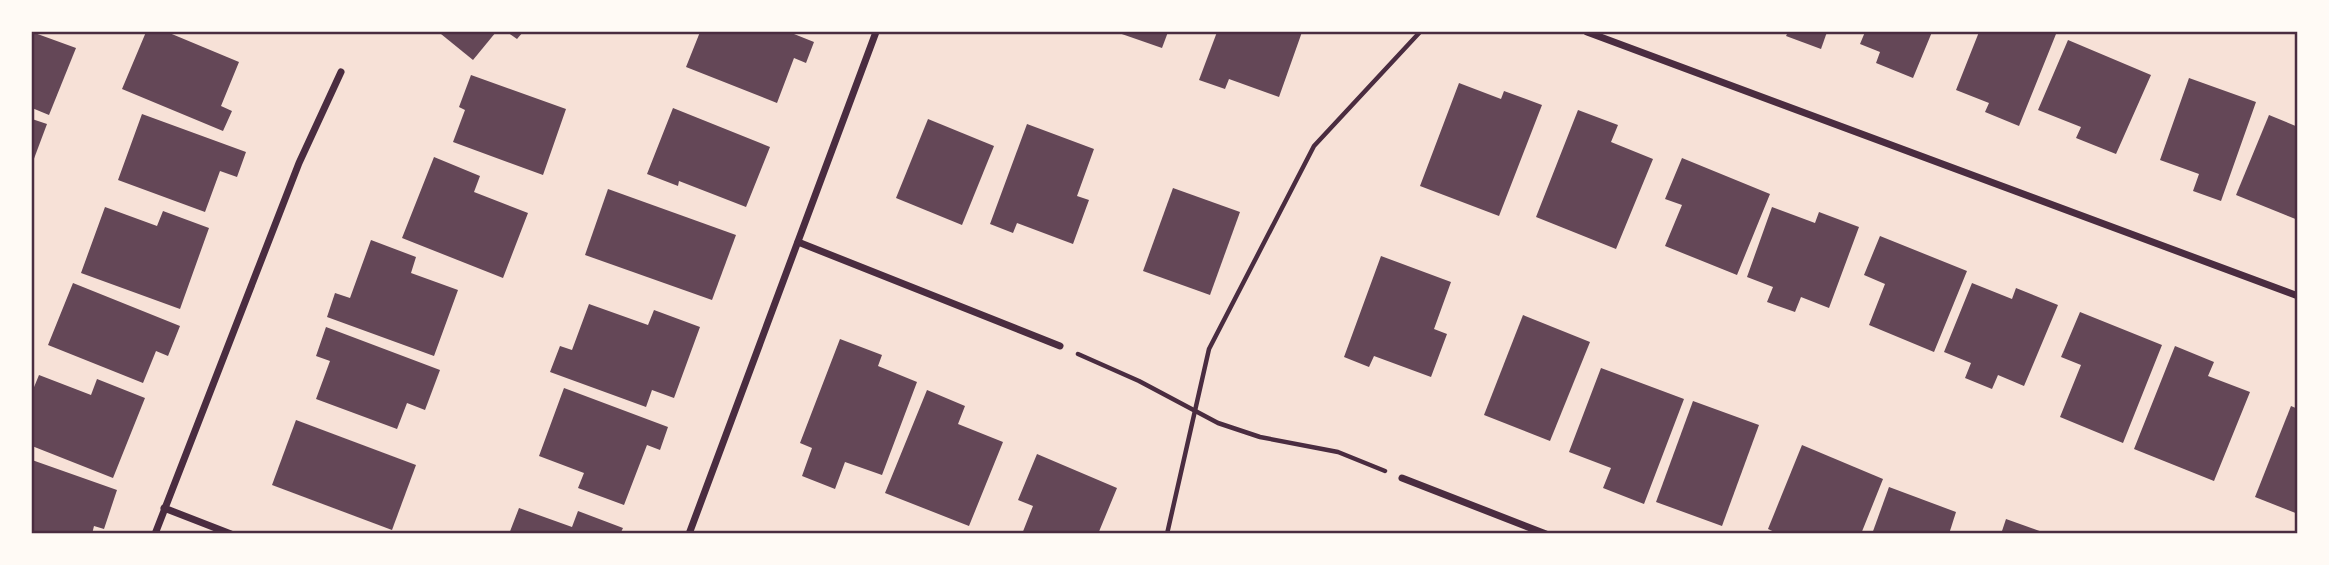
<svg xmlns="http://www.w3.org/2000/svg" width="2329" height="565" viewBox="0 0 2329 565" font-family="Literata,serif">
  <style>
    .building { fill: #644757 }
    .lines { fill: none; stroke-linecap: round; stroke-linejoin: round }
    .path { stroke: #4a2c40; stroke-width: 4.5 }
    .minor { stroke: #4a2c40; stroke-width: 7 }
    .neatline { fill: none; stroke: #4a2c40; stroke-width: 2.5 }
  </style>
  <rect width="100%" height="100%" fill="#f7e1d7"/>
  <g class="building">
    <path d="M32,32L76,48L49,115L32,108Z"/>
    <path d="M146,32H167L239,62L221,106L232,111L223,131L122,89Z"/>
    <path d="M443,32H496L473,60L441,34Z"/>
    <path d="M507,32H523L517,39Z"/>
    <path d="M700,32H789L814,42L806,63L794,58L777,103L686,67Z"/>
    <path d="M1116,32H1168L1162,48Z"/>
    <path d="M1217,32H1302L1279,97L1229,79L1225,89L1199,80Z"/>
    <path d="M1788,32H1827L1821,49L1786,36Z"/>
    <path d="M1865,32H1932L1913,78L1876,63L1880,52L1860,44Z"/>
    <path d="M1979,32L2056,34L2019,126L1985,112L1989,103L1956,90Z"/>
    <path d="M2068,40L2151,75L2116,154L2076,138L2081,127L2038,110Z"/>
    <path d="M471,75L566,109L543,175L453,142L465,110L459,107Z"/>
    <path d="M2189,78L2256,102L2221,201L2193,191L2199,174L2160,160Z"/>
    <path d="M1459,83L1501,99L1504,91L1542,105L1499,216L1420,186Z"/>
    <path d="M673,108L770,147L746,207L679,181L678,186L647,174Z"/>
    <path d="M1578,110L1618,125L1611,142L1653,159L1616,249L1536,217Z"/>
    <path d="M142,114L246,152L237,177L220,171L205,212L118,180Z"/>
    <path d="M2269,115L2298,127V220L2236,195Z"/>
    <path d="M32,119L47,124L32,164Z"/>
    <path d="M928,119L994,146L962,225L896,198Z"/>
    <path d="M1027,124L1094,149L1077,196L1089,200L1073,244L1017,223L1013,233L990,224Z"/>
    <path d="M434,157L480,176L474,192L528,213L503,278L402,238Z"/>
    <path d="M1682,158L1770,194L1737,275L1665,246L1682,205L1665,199Z"/>
    <path d="M1173,188L1240,212L1210,295L1143,271Z"/>
    <path d="M608,189L736,235L712,300L585,255Z"/>
    <path d="M105,207L157,226L163,211L209,228L180,309L81,273Z"/>
    <path d="M1772,207L1815,223L1819,212L1859,227L1829,308L1801,297L1795,312L1767,302L1773,287L1747,277Z"/>
    <path d="M1880,236L1967,271L1934,352L1869,325L1885,284L1864,275Z"/>
    <path d="M371,240L416,257L411,273L458,290L434,356L327,317L335,293L350,298Z"/>
    <path d="M1381,256L1451,282L1434,329L1447,334L1431,377L1374,356L1369,367L1344,357Z"/>
    <path d="M73,283L180,326L168,356L156,351L143,383L48,345Z"/>
    <path d="M1972,283L2012,299L2016,288L2058,305L2024,386L1998,375L1992,389L1965,378L1971,363L1944,352Z"/>
    <path d="M589,304L648,325L654,310L700,327L674,398L652,390L646,407L550,372L560,346L572,350Z"/>
    <path d="M2080,312L2162,345L2123,443L2060,417L2081,365L2061,357Z"/>
    <path d="M1523,315L1590,342L1550,441L1484,415Z"/>
    <path d="M326,327L440,370L425,410L407,403L397,429L316,399L330,361L316,356Z"/>
    <path d="M840,339L882,355L878,366L917,382L882,475L845,462L835,489L802,476L812,448L800,443Z"/>
    <path d="M2175,346L2214,362L2208,376L2250,392L2214,481L2134,449Z"/>
    <path d="M1601,368L1684,399L1644,504L1603,488L1611,468L1569,452Z"/>
    <path d="M39,375L91,395L97,379L145,398L113,478L32,446V392Z"/>
    <path d="M564,388L668,427L660,450L647,445L624,505L578,488L584,473L539,456Z"/>
    <path d="M927,390L965,406L958,424L1003,442L969,526L885,493Z"/>
    <path d="M1693,401L1759,425L1722,526L1656,502Z"/>
    <path d="M2291,406L2298,409V514L2255,497Z"/>
    <path d="M296,420L416,465L392,530L272,485Z"/>
    <path d="M1802,445L1883,479L1861,534H1779L1768,529Z"/>
    <path d="M1037,454L1117,488L1098,534H1022L1033,506L1018,500Z"/>
    <path d="M32,460L117,490L104,529L94,526L92,534H32Z"/>
    <path d="M1889,487L1956,512L1949,534H1872Z"/>
    <path d="M519,508L572,527L578,511L623,528L620,534H509Z"/>
    <path d="M2006,519L2045,533V534H2001Z"/>
  </g>
  <g class="lines">
    <g class="path">
      <path d="M1078,354L1139,381L1218,423L1260,437L1338,452L1385,471"/>
      <path d="M1167,534L1209,349L1314,146L1420,32"/>
    </g>
    <g class="minor">
      <path d="M1587,32L2298,296"/>
      <path d="M798,242L1060,346"/>
      <path d="M1402,478L1546,534"/>
      <path d="M164,508L231,534"/>
      <path d="M155,534L299,163L341,72"/>
      <path d="M689,534L876,32"/>
    </g>
  </g>
  <rect width="2329" height="565" fill="none" stroke="#fffaf5" stroke-width="66"/>
  <rect x="33" y="33" width="2263" height="499" class="neatline"/>
</svg>
